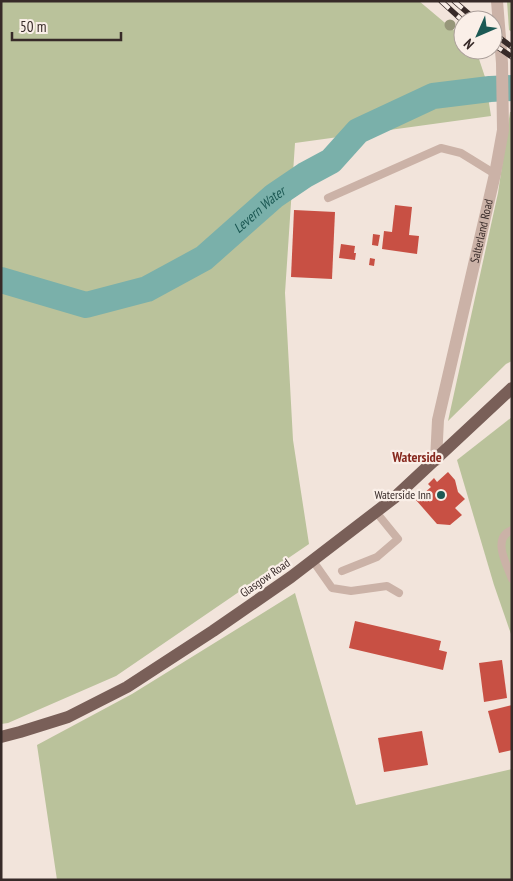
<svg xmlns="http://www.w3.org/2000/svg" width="513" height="881" viewBox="0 0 513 881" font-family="'PT Sans Narrow',sans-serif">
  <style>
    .green { fill: #bac29b }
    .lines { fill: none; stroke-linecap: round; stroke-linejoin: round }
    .river { stroke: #7ab0aa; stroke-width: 26 }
    .building { fill: #c85044 }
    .service { stroke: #cbb2a7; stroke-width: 8 }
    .minor { stroke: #cbb2a7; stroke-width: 12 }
    .primary { stroke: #795f58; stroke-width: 12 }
    .rail-casing { stroke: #372a28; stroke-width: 5.5 }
    .rail { stroke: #faefe8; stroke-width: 4; stroke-dasharray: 11; stroke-linecap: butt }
    .tree { fill: #97967a }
    .poi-dot { fill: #1c5954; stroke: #faefe8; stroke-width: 2 }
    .labels { text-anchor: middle; stroke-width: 4.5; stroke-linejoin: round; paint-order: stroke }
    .street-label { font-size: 12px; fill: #372a28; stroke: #faefe8 }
    .poi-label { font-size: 12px; fill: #372a28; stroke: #faefe8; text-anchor: end }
    .water-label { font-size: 14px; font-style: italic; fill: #1c5954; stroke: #faefe8 }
    .neighbourhood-label { font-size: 14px; font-weight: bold; fill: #87291f; stroke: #faefe8 }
  </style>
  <rect width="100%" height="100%" fill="#f2e4db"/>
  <g class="green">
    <path d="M1,1H419L463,38V50H476L485,77L491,116L295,143L285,293L293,440L309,544L116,676L8,723L1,724Z"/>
    <path d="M507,1H512V32L509,30Z"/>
    <path d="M510,112H512V361L506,364L448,421L498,193Z"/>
    <path d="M512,417V637L494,585L457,460Z"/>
    <path d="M295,593L356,805L512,769V880H57L37,745L132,694Z"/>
  </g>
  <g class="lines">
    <path class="river" id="s1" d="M1,280L86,305L147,289L204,258L274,196L305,175L331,161L358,131L433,96L490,89L512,88"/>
  </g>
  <g class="building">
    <path d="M395,205L412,207L409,235L419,236L417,254L382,249L384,231L392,232Z"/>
    <path d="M294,210L335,212L332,279L291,277Z"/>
    <path d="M373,234L380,235L378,246L372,245Z"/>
    <path d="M341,244L355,246L354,253H356L355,260L339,258Z"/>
    <path d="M370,258L375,259L374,266L369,265Z"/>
    <path d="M448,472L455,480L458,492L465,499L455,508L462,515L450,525L437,524L416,500L431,487L428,484L434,478L437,482Z"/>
    <path d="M355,621L441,641L439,650L447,652L443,670L349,648Z"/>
    <path d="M502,660L507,698L484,702L479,663Z"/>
    <path d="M512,705V750L499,753L488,711Z"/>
    <path d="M422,731L428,765L384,772L378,738Z"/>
  </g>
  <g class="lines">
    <g class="service">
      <path d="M328,198L441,148L461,153L495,174"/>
      <path d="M512,530C491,538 507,565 512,579"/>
      <path d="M313,561L332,588L351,591L387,586L399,593"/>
      <path d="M342,571L377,557L398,539L376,512"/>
    </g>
    <path class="minor" id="s2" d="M436,460L438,420L495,174L503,130L502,63L497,1"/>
    <path class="primary" d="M1,737L20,732L68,717L127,687L213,631L291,577L394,498L512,388"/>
    <g class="rail-casing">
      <g id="rail">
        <path d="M441,1L463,21"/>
        <path d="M454,1L476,20"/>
        <path d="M493,33L512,47"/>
        <path d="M493,44L512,57"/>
      </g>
    </g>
    <use href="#rail" class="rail"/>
  </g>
  <circle class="tree" cx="450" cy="25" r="5.5"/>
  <circle class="poi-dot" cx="441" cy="495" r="5"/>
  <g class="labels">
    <g class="street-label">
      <text dy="4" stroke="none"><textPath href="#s2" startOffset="234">Salterland Road</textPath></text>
      <text transform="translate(265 578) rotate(-35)" y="4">Glasgow Road</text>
    </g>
    <g class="poi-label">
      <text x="431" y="499">Waterside Inn</text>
    </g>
    <g class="water-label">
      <text dy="5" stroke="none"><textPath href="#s1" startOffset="290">Levern Water</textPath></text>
    </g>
    <g class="neighbourhood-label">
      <text x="417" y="462">Waterside</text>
    </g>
  </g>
  <rect width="513" height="881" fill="none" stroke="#372a28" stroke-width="5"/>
  <g transform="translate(478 35) rotate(225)"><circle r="24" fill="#faefe8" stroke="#aca09b"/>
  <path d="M0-4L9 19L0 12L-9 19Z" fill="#1c5954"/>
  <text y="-8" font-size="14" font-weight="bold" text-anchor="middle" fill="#372a28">N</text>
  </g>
  <path d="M12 32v8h109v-8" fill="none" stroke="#372a28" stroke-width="2.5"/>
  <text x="20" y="32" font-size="15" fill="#372a28" stroke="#faefe8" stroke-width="4" paint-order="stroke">50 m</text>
</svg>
